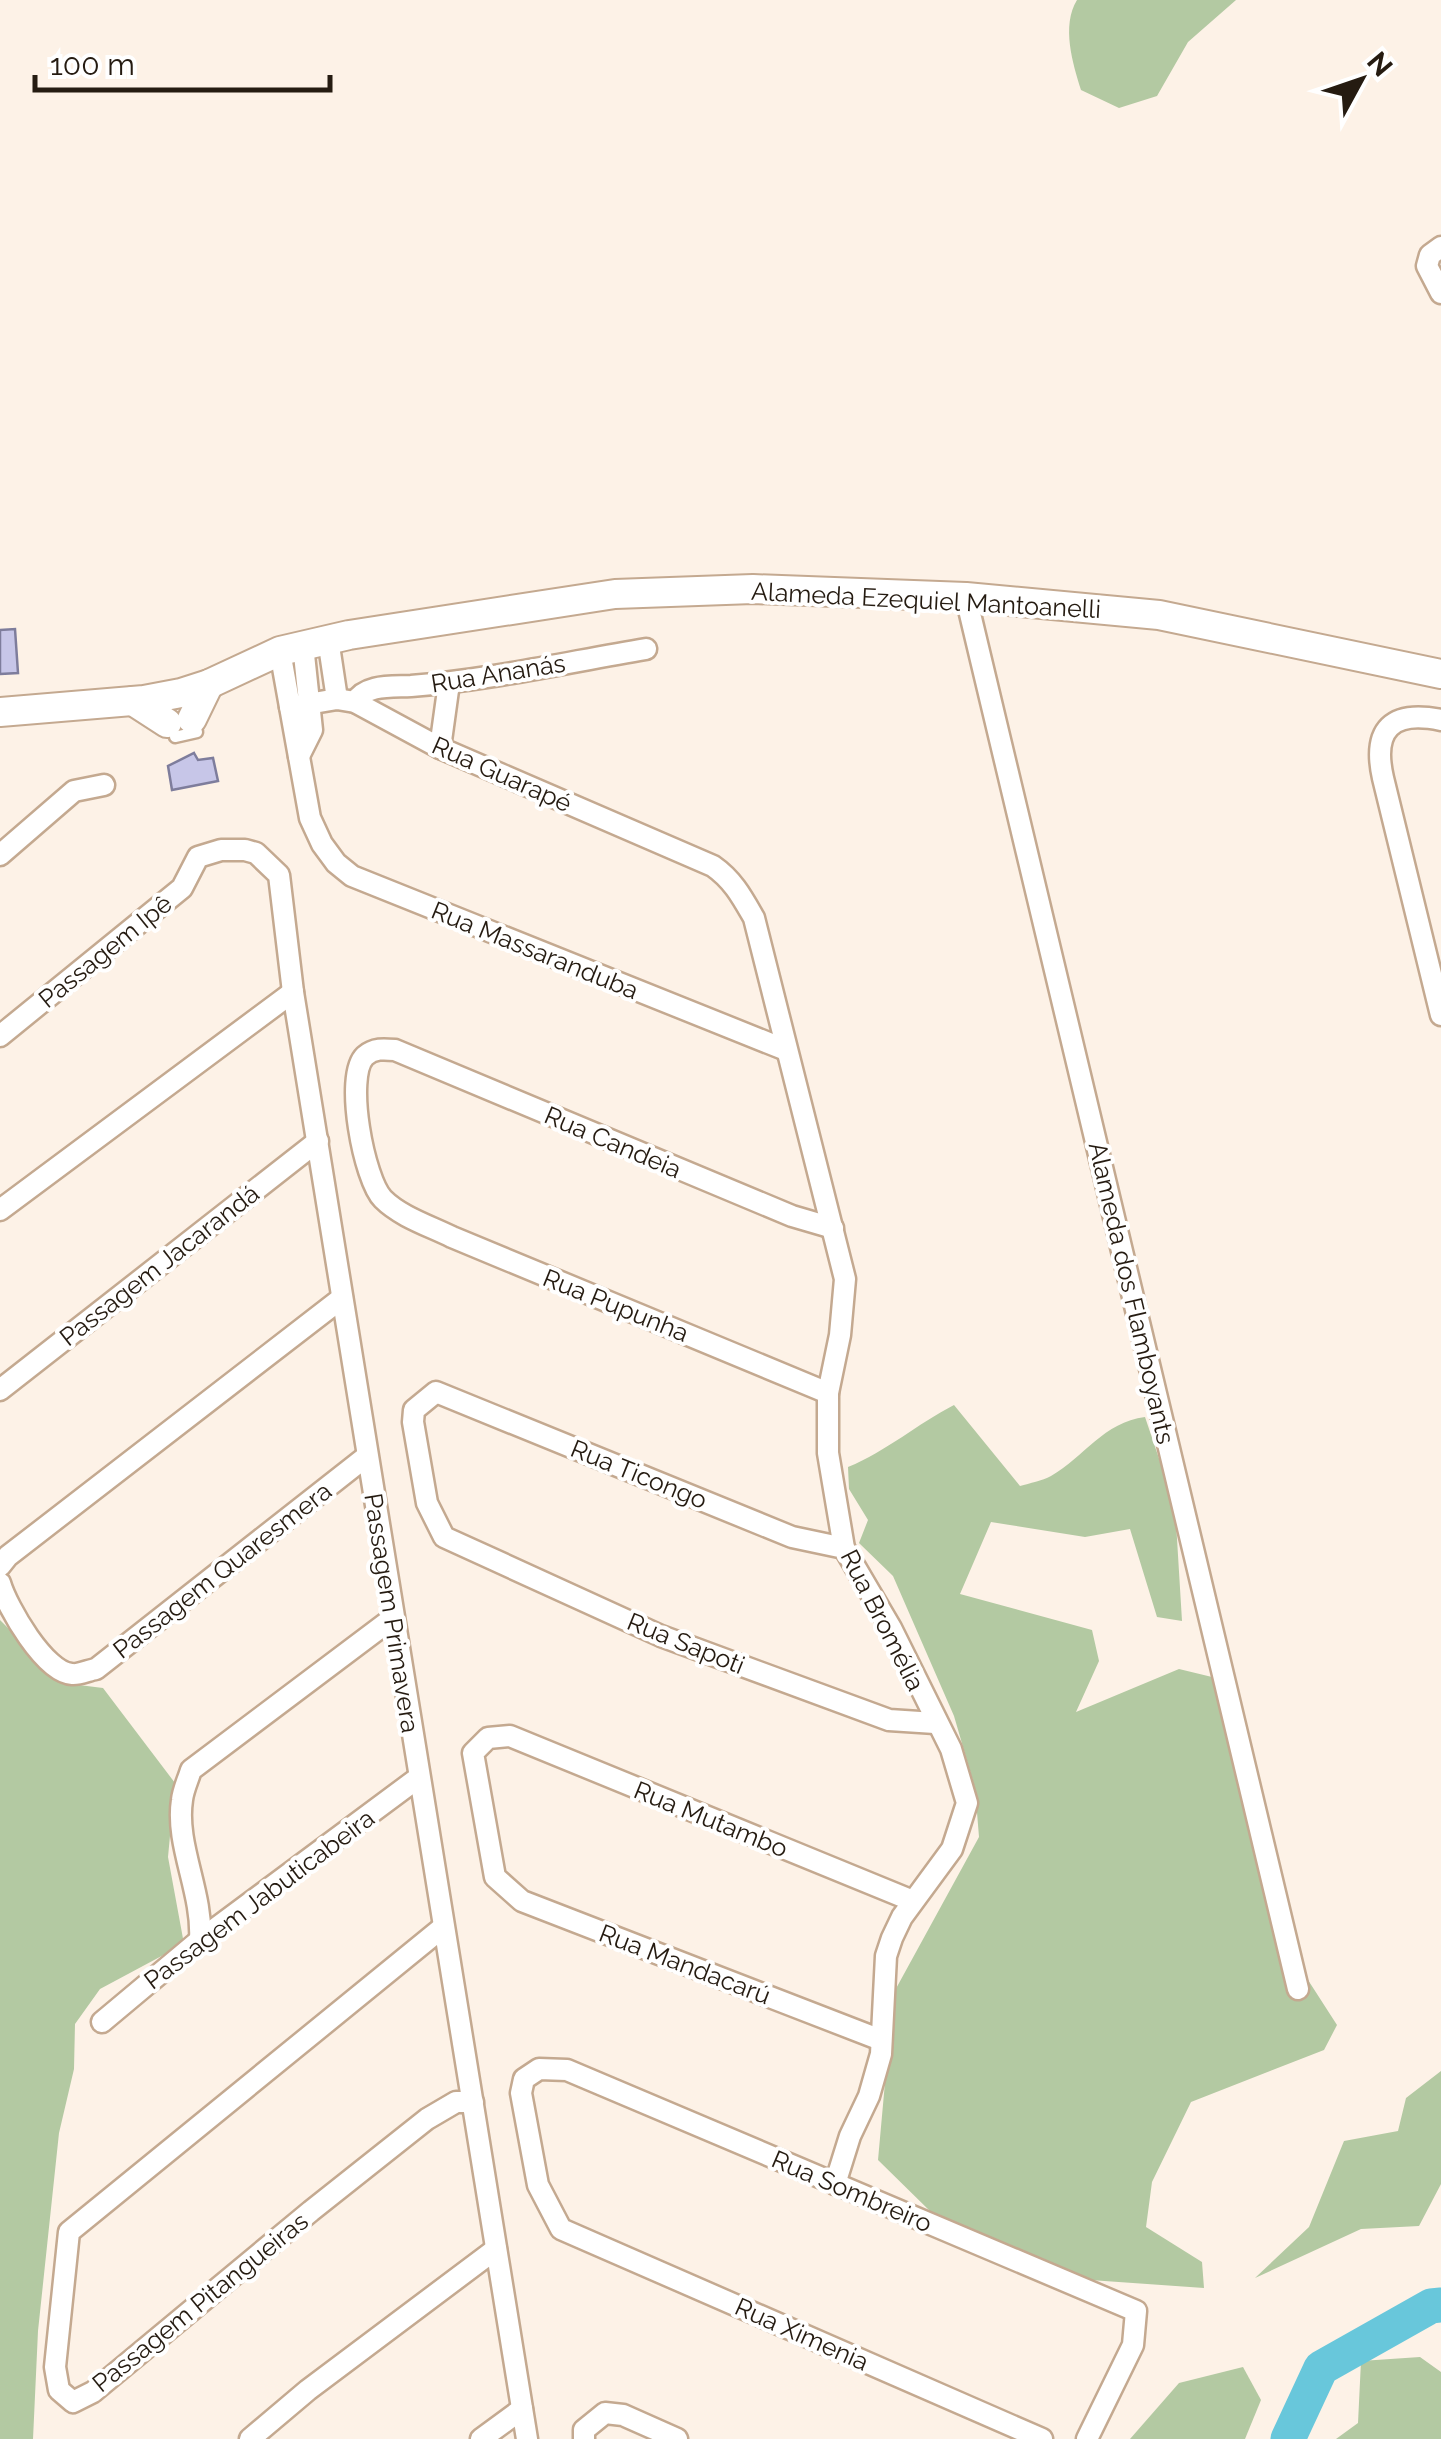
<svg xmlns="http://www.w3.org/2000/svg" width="1441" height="2439" viewBox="0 0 1441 2439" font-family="Raleway,sans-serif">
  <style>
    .green { fill: #b3c9a2 }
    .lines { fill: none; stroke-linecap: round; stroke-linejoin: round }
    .river { stroke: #68c7db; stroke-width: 35 }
    .building { fill: #c7c6e8; stroke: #7e7d9c; stroke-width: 2.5 }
    .lane-casing { stroke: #c4a990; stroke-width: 15 }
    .street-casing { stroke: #c4a990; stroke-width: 25 }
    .secondary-casing { stroke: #c4a990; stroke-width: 32 }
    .lane { stroke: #fff; stroke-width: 10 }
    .street { stroke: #fff; stroke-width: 20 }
    .secondary { stroke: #fff; stroke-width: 28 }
    .labels { text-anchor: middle; stroke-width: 8; stroke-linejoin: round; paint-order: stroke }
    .street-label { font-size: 25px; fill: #251b11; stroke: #fff }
  </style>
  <rect width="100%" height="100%" fill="#fdf2e7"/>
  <g class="green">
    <path d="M1077,0H1236L1188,42L1157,96L1119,108L1081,90C1073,64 1061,26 1077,0Z"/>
    <path d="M954,1405L1020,1486C1030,1483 1042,1481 1051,1476C1084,1457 1104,1422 1145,1417L1175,1506L1182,1621L1157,1617L1130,1529L1085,1537L991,1522L960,1594L1092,1630L1099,1661L1076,1712L1179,1669L1212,1677L1279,1935L1337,2025L1324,2050L1191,2102L1152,2182L1146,2227L1202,2262L1204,2288L1076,2279L934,2215L878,2160L893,1994L979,1837L975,1788L954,1716L893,1576L859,1543L868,1520L849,1489L848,1467C887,1451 917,1424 954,1405Z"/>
    <path d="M0,1620L63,1683L103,1688L175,1783L168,1857L184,1944L100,1989L75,2024L74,2069L59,2133L38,2331L33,2439H0Z"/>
    <path d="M1441,2071V2184L1419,2226L1361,2229L1255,2278L1309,2227L1344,2141L1398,2131L1406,2098Z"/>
    <path d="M1420,2357L1441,2372V2439H1336L1358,2423L1361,2361Z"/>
    <path d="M1243,2367L1261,2400L1245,2439H1130L1179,2383Z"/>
  </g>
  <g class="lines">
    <path class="river" d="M1288,2439L1321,2368L1431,2306L1441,2305"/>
  </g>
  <g class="building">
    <path d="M15,629L18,673L0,674V630Z"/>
    <path d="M194,753L198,760L213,758L218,781L172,790L168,766Z"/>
  </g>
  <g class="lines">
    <g class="lane-casing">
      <path id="lane" d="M175,737L197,732"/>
    </g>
    <g class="street-casing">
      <g id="street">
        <path d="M1441,247L1430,255L1427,266L1441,293"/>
        <path d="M966,597L1298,1989"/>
        <path d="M328,639L337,699"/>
        <path d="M280,651L310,818L322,844L336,863L352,876L786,1050"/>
        <path d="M355,702C366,684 391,687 411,686C490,680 568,662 646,649"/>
        <path d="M290,707L337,699L355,702L440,748L713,866C733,880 742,897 754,918L845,1279L840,1335L828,1393V1453L844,1548L891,1628L951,1749L967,1803L952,1849L902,1917L892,1938L886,1956L881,2054L869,2096L850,2136L835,2184"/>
        <path d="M1441,720C1392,710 1372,729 1383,778L1441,1015"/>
        <path d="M440,748L449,683"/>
        <path d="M299,756L312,730L303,645"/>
        <path d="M0,855L74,791L104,785"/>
        <path d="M0,1036L182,888L198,857L221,850H245L256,853L279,875L293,992L527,2439"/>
        <path d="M0,1210L293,992"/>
        <path d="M0,1390L318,1141"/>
        <path d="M828,1393L452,1237C430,1226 401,1217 383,1199C364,1180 344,1076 365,1056C374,1048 384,1049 395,1050L792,1216L833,1228"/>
        <path d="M844,1548L792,1537L436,1392L414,1410L413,1422L427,1503L444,1537L661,1636L889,1720L935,1723"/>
        <path d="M0,1566L8,1556L342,1298"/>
        <path d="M0,1583C7,1607 45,1673 72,1674C79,1675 89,1670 96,1669L367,1456"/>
        <path d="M442,1928L69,2232L55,2367L59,2390L73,2402L93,2392L311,2211L427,2119L456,2102H473"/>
        <path d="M200,1940C203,1892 175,1845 182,1800C183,1790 188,1780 191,1770L393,1618"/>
        <path d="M102,2022L200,1940L418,1778"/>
        <path d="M881,2040L522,1901L495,1877L473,1753L488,1738L510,1736L913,1901"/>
        <path d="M250,2439L308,2390L496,2249"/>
        <path d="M481,2439L522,2409"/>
        <path d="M584,2439V2430L605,2413L623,2415L677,2439"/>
        <path d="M1042,2439L561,2229L538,2185L521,2093L524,2079L539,2069L567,2070L1136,2311L1133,2345L1087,2439"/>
      </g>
    </g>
    <g class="secondary-casing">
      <g id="secondary">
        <path d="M133,701L167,723"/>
        <path d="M0,712L144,700L181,693L209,684L280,651L349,635L615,594L753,589L966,597L1159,615L1441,674"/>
        <path d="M192,719L209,684"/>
      </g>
    </g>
    <use href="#lane" class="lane"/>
    <use href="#street" class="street"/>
    <use href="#secondary" class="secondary"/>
  </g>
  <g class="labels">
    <g class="street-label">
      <text transform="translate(926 600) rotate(3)" y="9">Alameda Ezequiel Mantoanelli</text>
      <text transform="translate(498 673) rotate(-9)" y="9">Rua Ananás</text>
      <text transform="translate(502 774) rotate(24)" y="9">Rua Guarapé</text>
      <text transform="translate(535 950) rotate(22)" y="9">Rua Massaranduba</text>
      <text transform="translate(105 951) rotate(-39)" y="9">Passagem Ipê</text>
      <text transform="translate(613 1142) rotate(23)" y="9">Rua Candeia</text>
      <text transform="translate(159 1265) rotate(-38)" y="9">Passagem Jacarandá</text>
      <text transform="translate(1132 1293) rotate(77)" y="9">Alameda dos Flamboyants</text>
      <text transform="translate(616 1305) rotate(22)" y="9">Rua Pupunha</text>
      <text transform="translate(639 1474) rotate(22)" y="9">Rua Ticongo</text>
      <text transform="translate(222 1570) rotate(-38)" y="9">Passagem Quaresmera</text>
      <text transform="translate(392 1613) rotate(81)" y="9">Passagem Primavera</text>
      <text transform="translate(883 1620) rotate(63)" y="9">Rua Bromélia</text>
      <text transform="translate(686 1643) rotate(22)" y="9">Rua Sapoti</text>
      <text transform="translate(711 1819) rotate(22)" y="9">Rua Mutambo</text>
      <text transform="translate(259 1899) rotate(-37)" y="9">Passagem Jabuticabeira</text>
      <text transform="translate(685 1964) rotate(21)" y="9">Rua Mandacarú</text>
      <text transform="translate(852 2191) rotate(23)" y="9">Rua Sombreiro</text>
      <text transform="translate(200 2302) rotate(-39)" y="9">Passagem Pitangueiras</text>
      <text transform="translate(802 2334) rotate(24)" y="9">Rua Ximenia</text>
    </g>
  </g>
  <g transform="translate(1361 80) rotate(50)" stroke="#ffffff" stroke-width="8" paint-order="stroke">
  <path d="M0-8L18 38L0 25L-18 38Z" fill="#251b11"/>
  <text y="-15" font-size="28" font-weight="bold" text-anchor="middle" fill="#251b11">N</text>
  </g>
  <path d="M35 75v15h295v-15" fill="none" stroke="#251b11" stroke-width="5"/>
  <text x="50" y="75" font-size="30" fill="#251b11" stroke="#ffffff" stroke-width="8" paint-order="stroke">100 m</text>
</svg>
